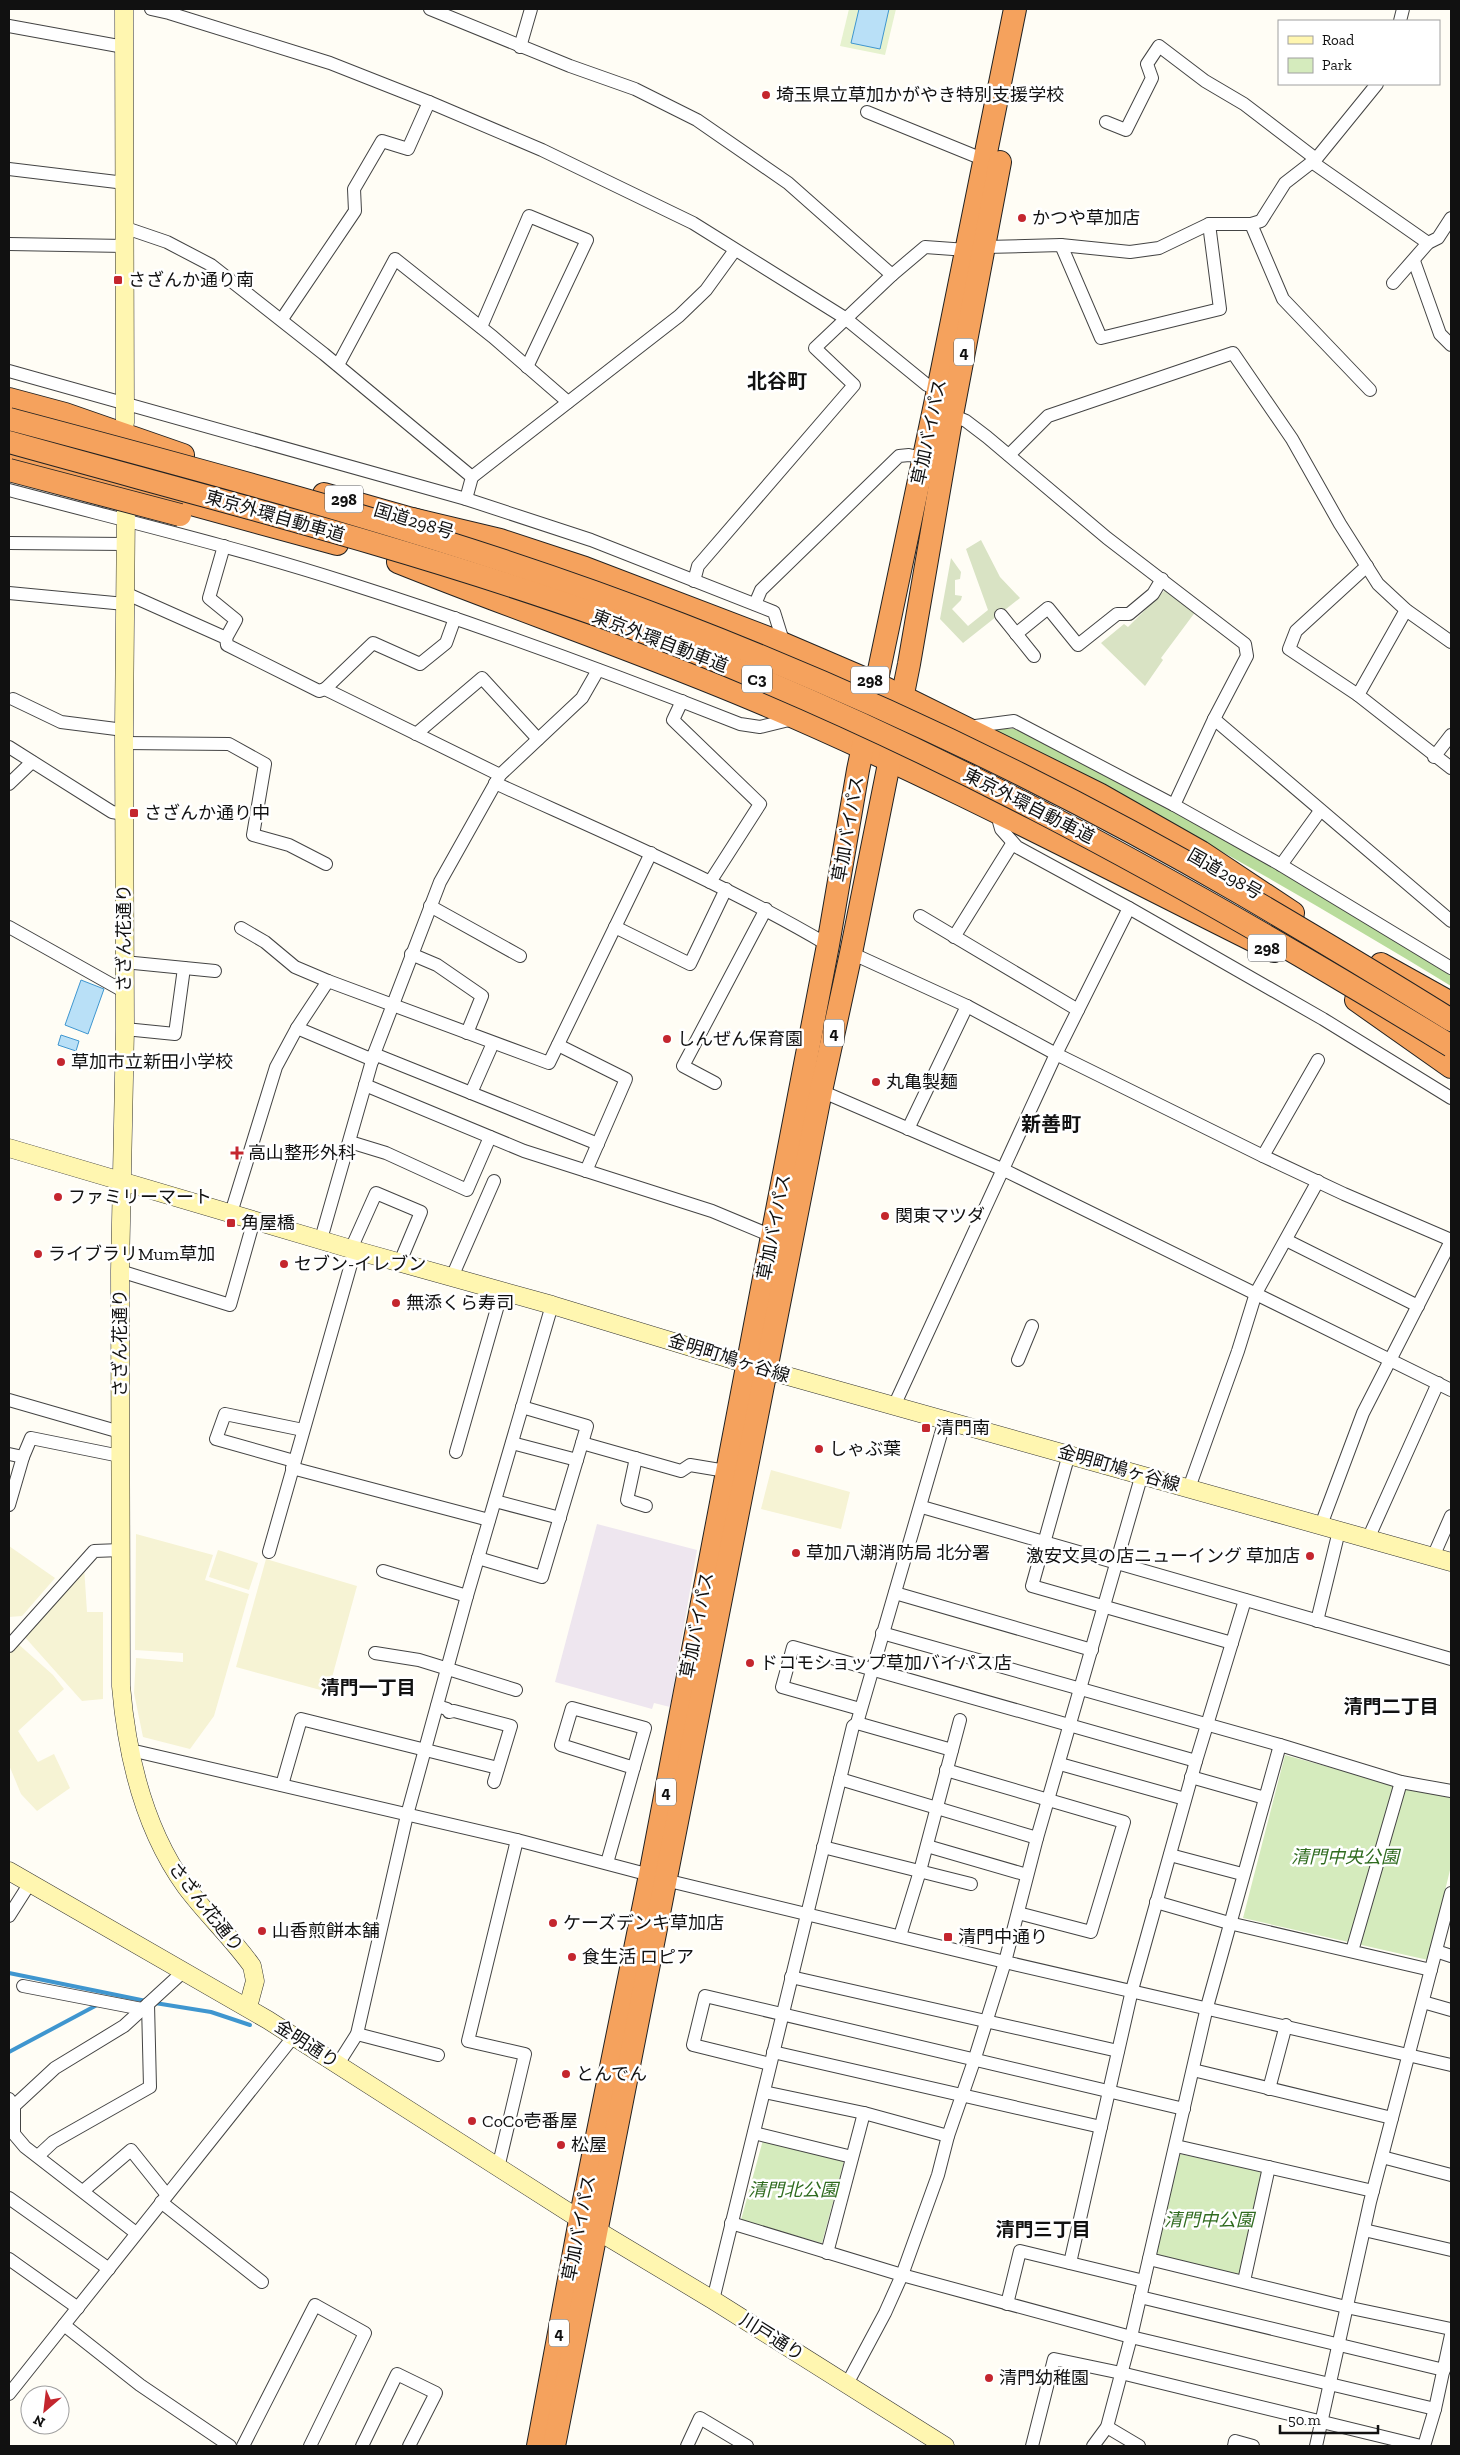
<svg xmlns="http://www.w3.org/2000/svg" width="1460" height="2455" viewBox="0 0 1460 2455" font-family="'Zilla Slab','Noto Sans JP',serif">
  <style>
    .industrial { fill: #eee6ef }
    .farmland { fill: #f6f3d4 }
    .green { fill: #d5ebbd }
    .forest { fill: #b9dc9c }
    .cemetery { fill: #d9e3c4 }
    .pitch { fill: #e6f2cf }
    .water { fill: #b9e0f7; stroke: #3f96cf }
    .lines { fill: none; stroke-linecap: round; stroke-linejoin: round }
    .stream { stroke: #3f96cf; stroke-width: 4 }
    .street-casing { stroke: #444; stroke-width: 14 }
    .secondary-casing { stroke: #333; stroke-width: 19 }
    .highway-casing { stroke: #222; stroke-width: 24 }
    .street { stroke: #fff; stroke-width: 12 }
    .secondary { stroke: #fff6b0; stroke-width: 18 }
    .highway { stroke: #f5a25d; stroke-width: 22 }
    .highway-bridge-casing { stroke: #222; stroke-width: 24; stroke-linecap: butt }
    .highway-bridge { stroke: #f5a25d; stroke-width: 22 }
    .poi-dot { fill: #c4262e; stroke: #fff; stroke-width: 2 }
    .labels { text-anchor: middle; stroke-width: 5; stroke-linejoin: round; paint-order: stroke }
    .shield { fill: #fff; stroke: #585858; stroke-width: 1 }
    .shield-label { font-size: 16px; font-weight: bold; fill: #111 }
    .poi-label { font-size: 18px; fill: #111; stroke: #fff; text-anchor: start }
    .street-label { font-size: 18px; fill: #111; stroke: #fff }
    .park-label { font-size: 18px; font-style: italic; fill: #2f6b1f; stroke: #fff }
    .neighbourhood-label { font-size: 19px; font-weight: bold; fill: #111; stroke: #fff }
    .quarter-label { font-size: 20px; font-weight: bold; fill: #111; stroke: #fff }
  </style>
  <rect width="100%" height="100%" fill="#fffdf5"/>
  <path class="industrial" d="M597,1524L697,1550L670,1707L654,1703L652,1709L555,1682Z"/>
  <g class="farmland">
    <path d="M771,1470L850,1492L841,1529L761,1509Z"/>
    <path d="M136,1534L213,1555L205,1580L249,1594L214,1716L190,1749L143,1737L134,1693L136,1658L183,1662V1653L135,1650Z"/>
    <path d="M9,1546L55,1578L22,1616L9,1617Z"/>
    <path d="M218,1550L258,1563L249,1590L209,1577Z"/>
    <path d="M266,1559L357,1586L328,1692L236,1667Z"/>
    <path d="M84,1566L87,1612H103V1699L82,1701L23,1635Z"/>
    <path d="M17,1643L53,1675L64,1689L18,1731L38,1762L54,1754L70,1788L37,1811L21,1794L9,1765V1651Z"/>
  </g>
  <g class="green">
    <path d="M1285,1755L1405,1788L1451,1798V1866L1428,1960L1243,1918Z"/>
    <path d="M763,2140L844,2161L822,2243L741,2220Z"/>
    <path d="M1180,2154L1264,2172L1240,2276L1155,2256Z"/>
  </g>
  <path class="forest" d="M1001,729H1017L1220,835L1451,973V986C1302,895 1150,809 994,730Z"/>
  <g class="cemetery">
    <path d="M981,540L1000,577L1020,598L963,643L940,619L951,558L961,572L960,579L955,580V595L962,596L961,600L952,609L968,626L988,610L966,549Z"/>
    <path d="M1165,590L1196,611L1161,658L1163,660L1145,686L1101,643L1124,624L1128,627Z"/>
  </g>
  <path class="pitch" d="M849,9H896L885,55L840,46Z"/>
  <g class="water">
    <path d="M859,9H889L880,49L851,43Z"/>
    <path d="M81,980L104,989L88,1034L65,1025Z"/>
    <path d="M61,1035L79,1041L76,1051L58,1045Z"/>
  </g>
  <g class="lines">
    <g class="stream">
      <path d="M9,1973L146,2001"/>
      <path d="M155,2003L211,2012L250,2025"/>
      <path d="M9,2052L97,2005"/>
    </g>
    <g class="street-casing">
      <g id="street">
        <path d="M151,9L169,13L330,63L429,102L542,150L693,223L845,318L927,385L938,390"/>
        <path d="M430,9L570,66L635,89L697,120L788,183L892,275L925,247L967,250"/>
        <path d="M1400,21L1403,9"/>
        <path d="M9,26L124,47"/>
        <path d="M520,47L531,9"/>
        <path d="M867,112L985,160"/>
        <path d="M1106,122L1126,130L1152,78L1147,64L1159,46L1205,81L1244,104L1316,159"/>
        <path d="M1312,162L1428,243"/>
        <path d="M9,169L125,183"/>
        <path d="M1251,224L1283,299L1370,390"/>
        <path d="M126,228L167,242L211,265L324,354L472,477L466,499"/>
        <path d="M9,244L125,246"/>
        <path d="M1061,245L1101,338L1220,309L1209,224"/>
        <path d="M985,247L1061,245L1130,252L1159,248L1209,224H1251L1261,221L1285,183L1316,159L1377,84"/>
        <path d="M1414,261L1440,334L1451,345"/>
        <path d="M1393,283L1428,243L1438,238L1451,218"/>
        <path d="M282,319L355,211L354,189L382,141L408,149L429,102"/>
        <path d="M481,327L529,216L587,240L527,367"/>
        <path d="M338,365L395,259L493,337L568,402"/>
        <path d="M9,371L466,499L591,540L774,612L784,644"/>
        <path d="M952,415L966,421L987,437L1107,538L1245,644L1247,656L1214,719L1174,805"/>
        <path d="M1009,455L1048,416L1233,353L1292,439L1340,524L1378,584L1406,610L1451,642"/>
        <path d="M472,477L679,316L706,290L735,250"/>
        <path d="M9,490C122,520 236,547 348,583C480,625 611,673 740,724L760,727L793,719"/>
        <path d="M9,543L126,544"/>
        <path d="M224,546L209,598L236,620L226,638"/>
        <path d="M1367,566L1296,631L1289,649L1358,695L1406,610"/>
        <path d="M694,581L698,566L854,385L815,348L892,275"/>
        <path d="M9,593L125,604"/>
        <path d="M125,593L226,638L227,645L319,691L325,689L500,775"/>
        <path d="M755,604L761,590L899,456L909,455L923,458"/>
        <path d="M1001,615L1034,656"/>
        <path d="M1016,634L1048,608L1078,645L1117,614H1129L1153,594L1162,579"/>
        <path d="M325,689L373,643L420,664L446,643L455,618"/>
        <path d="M1358,695L1451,768"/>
        <path d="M13,699L61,722L124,730"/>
        <path d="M682,701L673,720L760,804L710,882"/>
        <path d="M1214,719L1451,921"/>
        <path d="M968,727L1014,721L1174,805L1281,865L1451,968"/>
        <path d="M416,734L482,678L538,739"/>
        <path d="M124,743L229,744L265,764L253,835L289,845L326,864"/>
        <path d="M9,747L112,812L124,814"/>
        <path d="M1434,757L1451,735"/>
        <path d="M495,783C607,834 721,882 828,945"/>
        <path d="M9,784L32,762"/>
        <path d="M996,811L1001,829L1017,847L1129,908L1323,1019L1451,1098"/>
        <path d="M1281,865L1320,811"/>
        <path d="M430,906L520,956"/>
        <path d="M920,916L1078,1010"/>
        <path d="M9,927L125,992"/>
        <path d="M615,927L690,964L726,889"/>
        <path d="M241,928L265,942L295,967L328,981L549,1063L651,853"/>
        <path d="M954,937L1012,844"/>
        <path d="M851,953L967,1006L1056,1054L1263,1156L1344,1194L1451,1240"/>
        <path d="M411,954L437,965L482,996L467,1033"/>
        <path d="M124,962L215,971"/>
        <path d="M297,1028L373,1060"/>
        <path d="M125,1029L175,1034L184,968"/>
        <path d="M558,1045L626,1079L586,1171"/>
        <path d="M374,1054L598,1144"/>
        <path d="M715,1083L683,1066L766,909"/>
        <path d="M365,1085L524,1151L712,1211L772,1236"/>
        <path d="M821,1091L1004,1170L1451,1390"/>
        <path d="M471,1093L493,1043"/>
        <path d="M908,1129L967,1006"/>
        <path d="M350,1142L386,1153L467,1190L490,1137"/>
        <path d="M1263,1156L1318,1060"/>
        <path d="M231,1213L276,1067L297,1028L328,981"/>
        <path d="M321,1239L374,1054L440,882L500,775L582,698L598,670"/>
        <path d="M1286,1240L1418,1306"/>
        <path d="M351,1249L376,1193L421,1212L400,1262"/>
        <path d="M120,1271L230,1305L254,1220"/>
        <path d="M452,1277L494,1181"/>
        <path d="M1018,1360L1032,1326"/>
        <path d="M9,1400L120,1432"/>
        <path d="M894,1406L1056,1054L1129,908"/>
        <path d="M512,1443L577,1460"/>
        <path d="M582,1443L681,1471L690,1465L726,1471"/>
        <path d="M456,1452L502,1291"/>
        <path d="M9,1454L23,1457L9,1505"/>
        <path d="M1069,1454L1032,1586L1232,1643"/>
        <path d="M23,1457L31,1438L120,1456"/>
        <path d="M636,1458L627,1500L646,1506"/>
        <path d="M294,1461L216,1439L225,1414L303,1430"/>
        <path d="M292,1468L489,1520"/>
        <path d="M1189,1488L1238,1351L1256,1293L1318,1181"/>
        <path d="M495,1501L560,1518"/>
        <path d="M922,1507L1451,1659"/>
        <path d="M1321,1525L1363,1413L1451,1241"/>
        <path d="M1368,1539L1438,1383"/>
        <path d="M269,1552L355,1250"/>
        <path d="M1433,1557L1451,1516"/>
        <path d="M478,1558L542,1577L582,1443L587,1426L522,1407"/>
        <path d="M383,1571L467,1596"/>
        <path d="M895,1593L1092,1650"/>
        <path d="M1317,1621L1339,1531"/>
        <path d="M882,1633L1280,1745"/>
        <path d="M9,1646L94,1551L121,1550"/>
        <path d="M375,1653L419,1660L516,1690"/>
        <path d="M437,1706L447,1709L449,1712L454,1711L511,1726L494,1782"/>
        <path d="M860,1709L782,1687L793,1647L1196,1761"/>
        <path d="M857,1723L952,1750"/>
        <path d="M128,1752H139L517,1840L650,1875"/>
        <path d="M1060,1764L1185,1799"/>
        <path d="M946,1770L1124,1822L1091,1932L1018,1913"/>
        <path d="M1191,1777L1265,1798"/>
        <path d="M840,1779L1037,1838"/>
        <path d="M282,1785L301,1719L498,1768"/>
        <path d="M927,1846L1027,1875"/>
        <path d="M823,1847L971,1884"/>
        <path d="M1170,1855L1242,1874"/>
        <path d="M607,1863L645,1728L572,1708L561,1745L634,1768"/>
        <path d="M665,1880L1005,1962L1451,2065"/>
        <path d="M1156,1902L1229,1923L1431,1970"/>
        <path d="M9,1916L30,1883"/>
        <path d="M900,1936L920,1871L960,1720"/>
        <path d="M1352,1951L1401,1782"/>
        <path d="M1436,1951L1451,1956"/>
        <path d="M791,1977L1118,2051"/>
        <path d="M23,1986L142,2009"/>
        <path d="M1423,2002L1451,2010"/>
        <path d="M357,2034L438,2055"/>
        <path d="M773,2052L1101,2127"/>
        <path d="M338,2064L357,2034L407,1815L467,1596L552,1305"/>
        <path d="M770,2064L693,2045L705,1996L1184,2109"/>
        <path d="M1193,2070L1392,2118"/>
        <path d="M1269,2089L1286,2025"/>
        <path d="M764,2092L864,2113L948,2136"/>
        <path d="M9,2099L14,2106L55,2068L124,2026L184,1971"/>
        <path d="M14,2106V2134L25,2147L136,2233"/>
        <path d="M754,2133L852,2157"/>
        <path d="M1176,2146L1373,2191"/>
        <path d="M38,2156L53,2142L150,2087L148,2004"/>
        <path d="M1382,2157L1451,2175"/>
        <path d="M498,2168L525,2054L468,2041L517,1840"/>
        <path d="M83,2191L131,2150L167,2195"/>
        <path d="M9,2198L109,2269"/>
        <path d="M161,2202L262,2282"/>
        <path d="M731,2223L902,2275L1131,2337L1435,2409"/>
        <path d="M1364,2230L1451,2250"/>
        <path d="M827,2253L864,2113"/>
        <path d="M9,2259L78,2308"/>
        <path d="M1149,2259L1346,2307L1451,2329"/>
        <path d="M1070,2263L1132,1990L1196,1761L1245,1600"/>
        <path d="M1244,2281L1269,2167"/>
        <path d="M1140,2297L1444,2370"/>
        <path d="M713,2300L853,1726L857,1723L945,1420"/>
        <path d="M1007,2304L1020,2251L1144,2281"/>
        <path d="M64,2325L140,2385L230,2446"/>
        <path d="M847,2384L885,2313L902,2275L938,2175L948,2136L974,2061L1005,1962L1037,1838L1142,1474"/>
        <path d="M9,2394L294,2036"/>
        <path d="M1107,2427L1139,2446"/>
        <path d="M243,2446L315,2305L365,2333L310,2446"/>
        <path d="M362,2446L397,2374L436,2393L409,2446"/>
        <path d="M687,2446L700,2418L747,2446"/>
        <path d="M1032,2446L1054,2359L1121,2373L1421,2446"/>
        <path d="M1093,2446L1107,2427L1131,2337L1207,2007L1280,1745L1401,1782L1451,1791"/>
        <path d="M1234,2446L1235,2441L1253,2446"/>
        <path d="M1316,2446L1370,2202L1451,1893"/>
        <path d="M1424,2446L1435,2409L1451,2335"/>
      </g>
    </g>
    <g class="secondary-casing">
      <g id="secondary">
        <path d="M124,9L125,423"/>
        <path d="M126,508L124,730L125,1029L120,1271L121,1686C127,1757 144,1829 186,1887C207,1915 232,1938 252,1966L255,1981L248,2007"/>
        <path d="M9,1148L351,1249L552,1305L766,1370L1451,1562"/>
        <path d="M9,1871L268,2020L598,2231L713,2300L945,2446"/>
      </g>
    </g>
    <g class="highway-casing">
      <g id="highway">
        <path d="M9,399L65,414L183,455"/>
        <path d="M9,454L337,544"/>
        <path d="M324,494L426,523"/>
        <path d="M412,519L500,540L585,568L784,644L875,683L1099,794L1201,852L1293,913"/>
        <path d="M398,562C520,611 645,653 766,705C939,779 1105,867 1274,951"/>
        <path d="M1381,964L1451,1003"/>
        <path d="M1356,1000L1451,1067"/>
        <path d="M538,2446L580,2220L650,1875L772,1236L828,945L858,770L938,390L1015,9"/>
        <path d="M554,2446L821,1091L851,953L909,664L952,415L1000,162"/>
      </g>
    </g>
    <use href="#street" class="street"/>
    <use href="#secondary" class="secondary"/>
    <use href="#highway" class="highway"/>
    <g class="highway-bridge-casing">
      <g id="highway-bridge">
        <path d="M9,419C235,479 462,539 680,624C874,699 1062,789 1242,894C1312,935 1382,977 1451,1020"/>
        <path d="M9,442C206,497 406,547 600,616C900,725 1180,880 1451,1046"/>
        <path d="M9,470L180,515"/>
      </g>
    </g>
    <use href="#highway-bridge" class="highway-bridge"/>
  </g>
  <g class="poi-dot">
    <circle cx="766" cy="95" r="5"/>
    <circle cx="1022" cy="218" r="5"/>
    <rect x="113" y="275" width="10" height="10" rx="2.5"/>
    <rect x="129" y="808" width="10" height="10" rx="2.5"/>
    <circle cx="667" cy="1039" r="5"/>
    <circle cx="61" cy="1062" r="5"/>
    <circle cx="876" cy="1082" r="5"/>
    <path d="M234.5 1145.5h5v5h5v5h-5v5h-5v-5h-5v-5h5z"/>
    <circle cx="58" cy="1197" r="5"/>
    <circle cx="885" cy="1216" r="5"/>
    <rect x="226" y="1218" width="10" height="10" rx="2.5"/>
    <circle cx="38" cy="1254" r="5"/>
    <circle cx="284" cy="1264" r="5"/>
    <circle cx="396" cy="1303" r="5"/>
    <rect x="921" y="1423" width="10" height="10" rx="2.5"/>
    <circle cx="819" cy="1449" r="5"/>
    <circle cx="796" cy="1553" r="5"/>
    <circle cx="1310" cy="1556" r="5"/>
    <circle cx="750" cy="1663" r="5"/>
    <circle cx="553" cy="1923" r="5"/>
    <circle cx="262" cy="1931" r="5"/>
    <rect x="943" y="1932" width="10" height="10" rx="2.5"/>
    <circle cx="572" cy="1957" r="5"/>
    <circle cx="566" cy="2074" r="5"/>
    <circle cx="472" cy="2121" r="5"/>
    <circle cx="561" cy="2145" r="5"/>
    <circle cx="989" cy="2378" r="5"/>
  </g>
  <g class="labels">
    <g class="shield">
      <rect x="954" y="338.5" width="20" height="27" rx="4"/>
      <rect x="325" y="485.5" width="38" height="27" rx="4"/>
      <rect x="742" y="665.5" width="30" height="27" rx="4"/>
      <rect x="851" y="666.5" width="38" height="27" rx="4"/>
      <rect x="1248" y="934.5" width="38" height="27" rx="4"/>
      <rect x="824" y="1019.5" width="20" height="27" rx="4"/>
      <rect x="656" y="1778.5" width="20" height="27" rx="4"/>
      <rect x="549" y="2319.5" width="20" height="27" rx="4"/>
    </g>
    <g class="shield-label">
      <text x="964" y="358">4</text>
      <text x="344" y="505">298</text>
      <text x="757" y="685">C3</text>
      <text x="870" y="686">298</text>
      <text x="1267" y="954">298</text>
      <text x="834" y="1039">4</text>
      <text x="666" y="1798">4</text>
      <text x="559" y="2339">4</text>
    </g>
    <g class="poi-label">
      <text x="776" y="101">埼玉県立草加かがやき特別支援学校</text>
      <text x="1032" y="224">かつや草加店</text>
      <text x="128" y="286">さざんか通り南</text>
      <text x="144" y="819">さざんか通り中</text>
      <text x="677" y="1045">しんぜん保育園</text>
      <text x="71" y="1068">草加市立新田小学校</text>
      <text x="886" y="1088">丸亀製麺</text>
      <text x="248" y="1159">高山整形外科</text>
      <text x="68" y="1203">ファミリーマート</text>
      <text x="895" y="1222">関東マツダ</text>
      <text x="241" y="1229">角屋橋</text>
      <text x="48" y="1260">ライブラリMum草加</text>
      <text x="294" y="1270">セブン-イレブン</text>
      <text x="406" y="1309">無添くら寿司</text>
      <text x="936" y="1434">清門南</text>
      <text x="829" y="1455">しゃぶ葉</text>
      <text x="806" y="1559">草加八潮消防局 北分署</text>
      <text x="1300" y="1562" text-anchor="end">激安文具の店ニューイング 草加店</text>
      <text x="760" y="1669">ドコモショップ草加バイパス店</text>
      <text x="563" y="1929">ケーズデンキ草加店</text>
      <text x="272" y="1937">山香煎餅本舗</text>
      <text x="958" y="1943">清門中通り</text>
      <text x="582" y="1963">食生活 ロピア</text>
      <text x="576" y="2080">とんでん</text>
      <text x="482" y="2127">CoCo壱番屋</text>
      <text x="571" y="2151">松屋</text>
      <text x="999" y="2384">清門幼稚園</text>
    </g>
    <g class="street-label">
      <text transform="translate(929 432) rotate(-78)" y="6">草加バイパス</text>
      <text transform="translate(275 516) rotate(16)" y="6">東京外環自動車道</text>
      <text transform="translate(414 521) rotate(17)" y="6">国道298号</text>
      <text transform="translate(660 641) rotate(21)" y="6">東京外環自動車道</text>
      <text transform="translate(1029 806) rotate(27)" y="6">東京外環自動車道</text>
      <text transform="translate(848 829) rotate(-80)" y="6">草加バイパス</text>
      <text transform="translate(1225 874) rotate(30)" y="6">国道298号</text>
      <text transform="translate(124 938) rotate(-90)" y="6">さざん花通り</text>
      <text transform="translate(774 1227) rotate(-79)" y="6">草加バイパス</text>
      <text transform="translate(120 1343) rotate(-90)" y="6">さざん花通り</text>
      <text transform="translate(729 1358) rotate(17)" y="6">金明町鳩ヶ谷線</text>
      <text transform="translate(1119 1468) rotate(16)" y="6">金明町鳩ヶ谷線</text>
      <text transform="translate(697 1625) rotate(-79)" y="6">草加バイパス</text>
      <text transform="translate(206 1907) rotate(52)" y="6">さざん花通り</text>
      <text transform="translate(307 2044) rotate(33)" y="6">金明通り</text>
      <text transform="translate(579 2228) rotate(-79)" y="6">草加バイパス</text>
      <text transform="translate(772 2337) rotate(32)" y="6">川戸通り</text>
    </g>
    <g class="park-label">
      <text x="1345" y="1863">清門中央公園</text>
      <text x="793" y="2196">清門北公園</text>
      <text x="1209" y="2226">清門中公園</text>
    </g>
    <g class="neighbourhood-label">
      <text x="368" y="1694">清門一丁目</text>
      <text x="1391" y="1713">清門二丁目</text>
      <text x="1043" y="2236">清門三丁目</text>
    </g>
    <g class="quarter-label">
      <text x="777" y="388">北谷町</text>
      <text x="1051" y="1131">新善町</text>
    </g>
  </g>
  <rect width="1460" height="2455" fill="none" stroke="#111111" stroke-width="20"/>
  <rect x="1278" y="20" width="162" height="65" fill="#ffffff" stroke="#a0a0a0"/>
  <rect x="1288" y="36" width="25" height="8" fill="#fff6b0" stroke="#a0a0a0"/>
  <text x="1322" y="45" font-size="15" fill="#111111">Road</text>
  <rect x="1288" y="58" width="25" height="15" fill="#d5ebbd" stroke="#a0a0a0"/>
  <text x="1322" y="70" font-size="15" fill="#111111">Park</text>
  <g transform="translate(45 2410) rotate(208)"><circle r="24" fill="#ffffff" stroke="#a0a0a0"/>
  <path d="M0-4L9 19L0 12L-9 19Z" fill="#c4262e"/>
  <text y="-8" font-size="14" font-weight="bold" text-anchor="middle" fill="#111111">N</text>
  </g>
  <path d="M1280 2425v8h98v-8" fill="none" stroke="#111111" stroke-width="2.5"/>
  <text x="1288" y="2425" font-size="15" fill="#111111" stroke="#ffffff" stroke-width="4" paint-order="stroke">50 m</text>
</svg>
